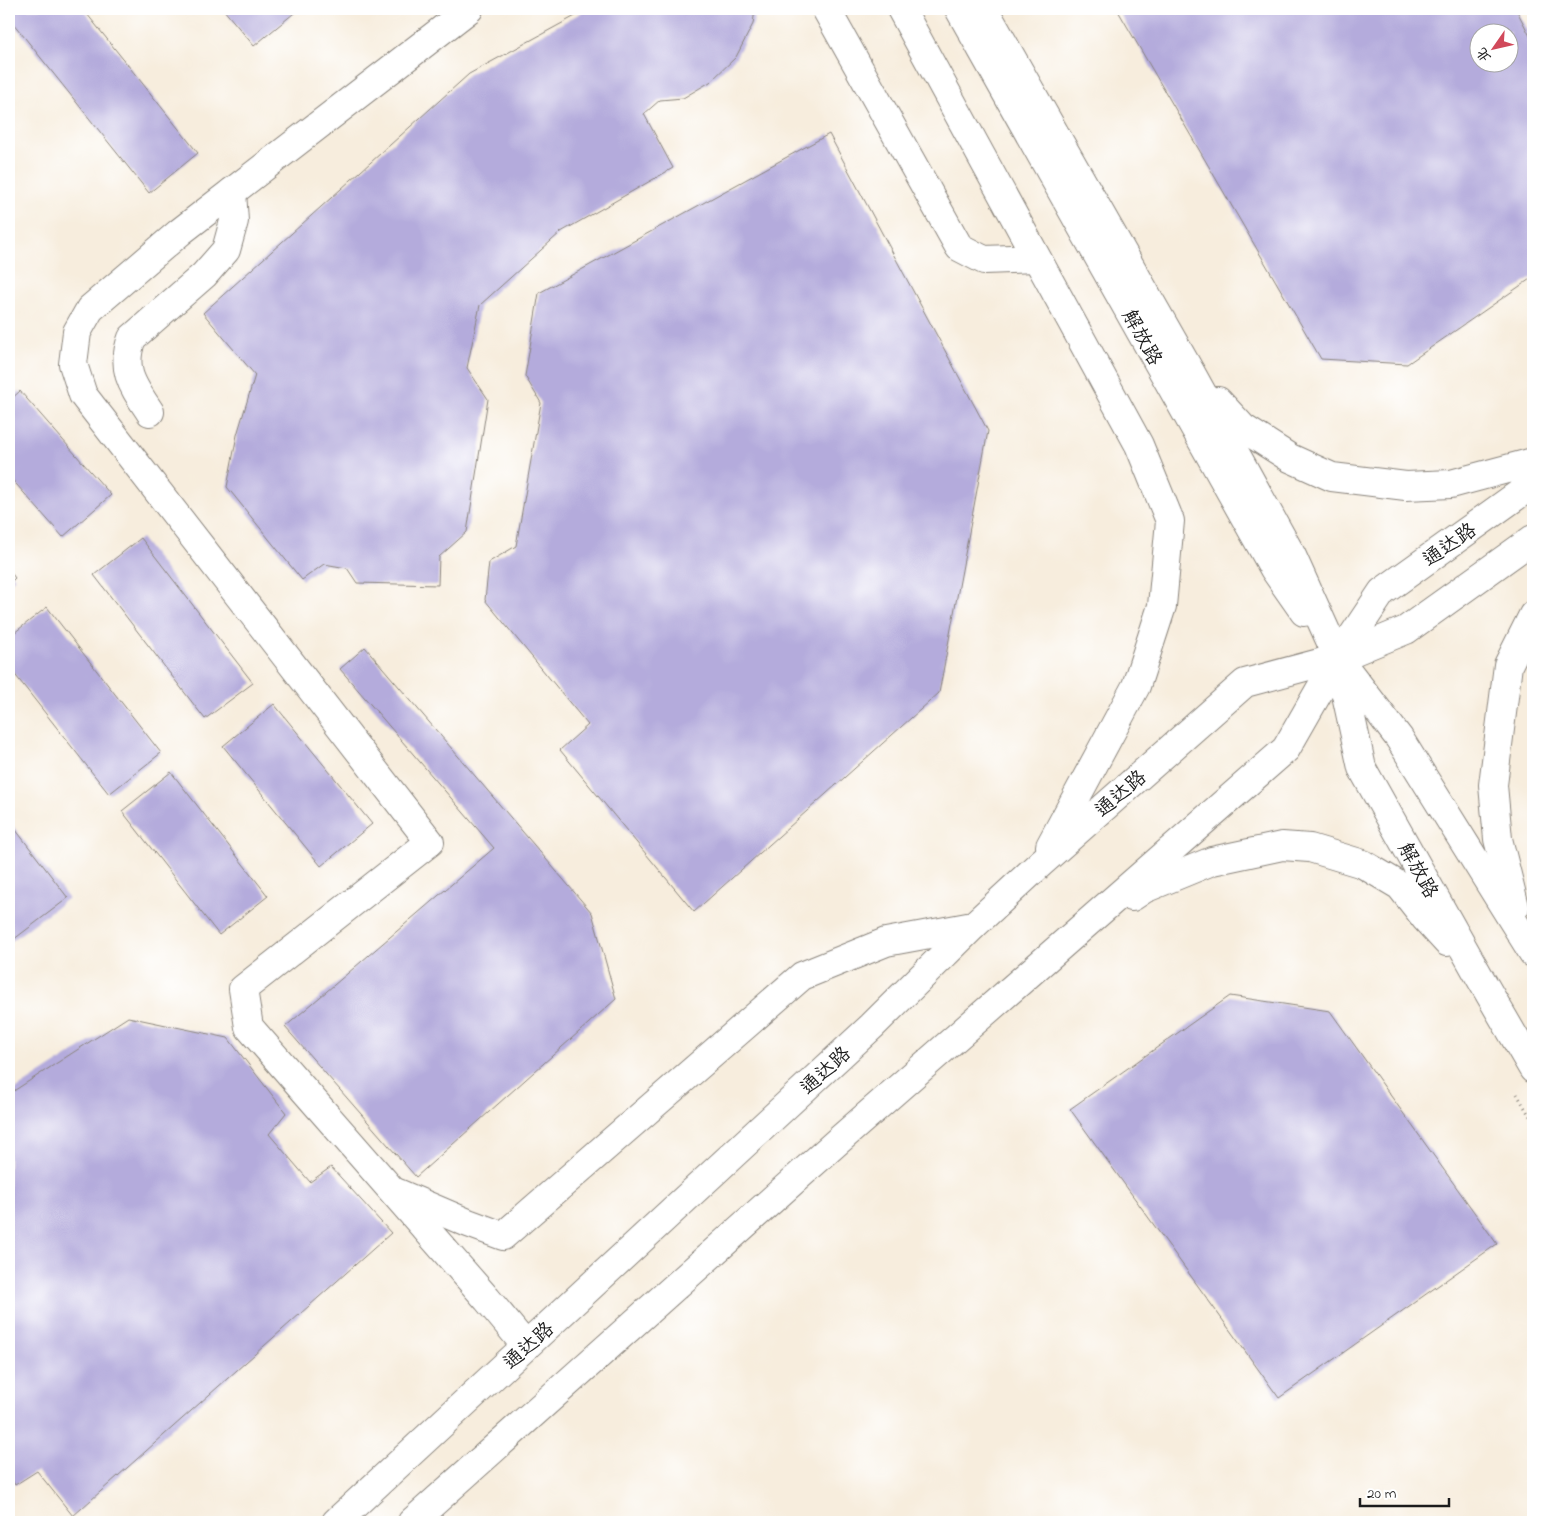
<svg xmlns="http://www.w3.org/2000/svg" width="1542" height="1531" viewBox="0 0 1542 1531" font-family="'Indie Flower','LXGW WenKai TC',sans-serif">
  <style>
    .building { fill: #b4abdc; fill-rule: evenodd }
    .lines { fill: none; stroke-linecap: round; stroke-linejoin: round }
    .minor-casing { stroke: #8a847c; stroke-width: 30 }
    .major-casing { stroke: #8a847c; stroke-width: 30 }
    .path { stroke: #8a847c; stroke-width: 3; stroke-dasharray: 1 4; stroke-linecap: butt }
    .minor { stroke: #fff; stroke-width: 28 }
    .major { stroke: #fff; stroke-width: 28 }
    .labels { text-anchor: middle; stroke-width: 4; stroke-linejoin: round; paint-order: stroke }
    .street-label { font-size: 20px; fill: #1c1c1c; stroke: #fff }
  </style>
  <rect width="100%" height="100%" fill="#fff"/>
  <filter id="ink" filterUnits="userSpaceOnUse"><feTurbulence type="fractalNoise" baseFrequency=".02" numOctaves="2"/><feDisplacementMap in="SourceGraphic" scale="10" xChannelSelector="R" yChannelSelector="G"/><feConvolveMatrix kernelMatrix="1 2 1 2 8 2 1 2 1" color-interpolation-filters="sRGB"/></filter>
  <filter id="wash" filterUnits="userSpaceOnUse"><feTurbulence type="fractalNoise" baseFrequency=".0096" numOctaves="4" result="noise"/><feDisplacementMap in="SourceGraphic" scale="20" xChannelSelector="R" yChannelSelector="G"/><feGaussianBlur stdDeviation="1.12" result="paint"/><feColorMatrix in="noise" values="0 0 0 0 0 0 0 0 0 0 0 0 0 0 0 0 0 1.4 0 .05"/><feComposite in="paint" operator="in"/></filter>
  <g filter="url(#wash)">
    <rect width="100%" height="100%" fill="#f7eddd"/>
    <g id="blocks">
      <g class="building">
        <path d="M9,9H83L198,153L149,193L9,18Z"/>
        <path d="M223,9H299L254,46Z"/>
        <path d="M588,9H755L753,24L736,57L710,82L683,98L660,100L644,114L673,168L561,232L480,305L467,368L488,399L467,532L439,557L438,585L357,583L347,568L324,564L302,580L227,487L237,435L255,375L203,313L469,74Z"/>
        <path d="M1117,9H1516L1533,42V277L1407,364L1321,359ZM1480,32H1510V62H1480Z"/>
        <path d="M829,134L988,431L939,693L694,912L560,750L588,725L485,600L489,562L516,546L541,403L525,376L539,293Z"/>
        <path d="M20,391L111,495L63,537L9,476V401Z"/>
        <path d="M141,538L253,683L205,719L94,575Z"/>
        <path d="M9,570L15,578L9,584Z"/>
        <path d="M47,607L161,753L109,794L9,667V637Z"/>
        <path d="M365,647L592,913L616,999L416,1177L285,1027L494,848L340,669Z"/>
        <path d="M274,704L372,824L321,866L223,746Z"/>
        <path d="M171,772L268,896L219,935L122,811Z"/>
        <path d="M9,821L68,898L9,943Z"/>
        <path d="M1230,996L1330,1011L1497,1244L1279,1398L1070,1109Z"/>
        <path d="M128,1017L228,1038L286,1113L269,1134L310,1182L331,1167L391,1233L73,1516L37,1471L15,1485L9,1475V1094Z"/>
      </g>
    </g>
  </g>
  <g filter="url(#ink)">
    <use href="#blocks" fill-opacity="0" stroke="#8a847c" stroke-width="1"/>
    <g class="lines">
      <g class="minor-casing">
        <g id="minor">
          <path d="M469,9L180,232L90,309L77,332L73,364L83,395L430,842L243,989L249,1027L487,1299L526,1346"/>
          <path d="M826,9L959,247L984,260L1036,258"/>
          <path d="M150,412C133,386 120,370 132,338L204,275L226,250L234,221L232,192"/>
          <path d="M398,1193L468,1223L503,1236L802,976L886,942L973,926"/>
        </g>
      </g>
      <g class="major-casing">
        <g id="major">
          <path d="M901,9L1139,445L1170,521L1162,606L1136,686L1050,846"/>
          <path d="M959,9L1274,569L1304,612"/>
          <path d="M984,9L1191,373L1292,556L1338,658L1362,768L1479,976L1533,1069"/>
          <path d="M1218,401L1243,428L1290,458L1332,477L1406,486L1451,484L1533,462"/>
          <path d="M1343,665L1399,738L1533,953"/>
          <path d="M1132,897L1144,889L1212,861L1282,846L1310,848L1363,864L1400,886L1425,918L1447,942"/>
          <path d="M1515,907L1498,839L1493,785L1508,665L1533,615"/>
          <path d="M336,1522L872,1026L973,926L1041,863L1245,683L1338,658L1406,630L1533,539"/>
          <path d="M412,1522L838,1141L1286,749L1338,658L1382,592L1533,484"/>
        </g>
      </g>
      <path class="path" d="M1517,1094L1533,1122"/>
      <use href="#minor" class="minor"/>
      <use href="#major" class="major"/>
    </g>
  </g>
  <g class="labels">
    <g class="street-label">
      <text transform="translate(1143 337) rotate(61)" y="7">解放路</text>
      <text transform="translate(1449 544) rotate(-35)" y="7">通达路</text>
      <text transform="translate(1120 793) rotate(-41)" y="7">通达路</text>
      <text transform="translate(1419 870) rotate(61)" y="7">解放路</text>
      <text transform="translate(825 1070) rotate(-43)" y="7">通达路</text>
      <text transform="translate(528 1345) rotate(-42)" y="7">通达路</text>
    </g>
  </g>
  <rect width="1542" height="1531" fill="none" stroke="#fff" stroke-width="30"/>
  <g transform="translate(1494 48) rotate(236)"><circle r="24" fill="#ffffff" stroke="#a4a4a4"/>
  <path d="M0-4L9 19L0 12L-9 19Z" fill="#d1495b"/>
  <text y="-8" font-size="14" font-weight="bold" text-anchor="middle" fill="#1c1c1c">北</text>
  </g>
  <path d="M1360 1498v8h89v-8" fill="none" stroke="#1c1c1c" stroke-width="2.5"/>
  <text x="1367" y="1498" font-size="15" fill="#1c1c1c" stroke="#ffffff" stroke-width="4" paint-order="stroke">20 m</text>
</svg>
